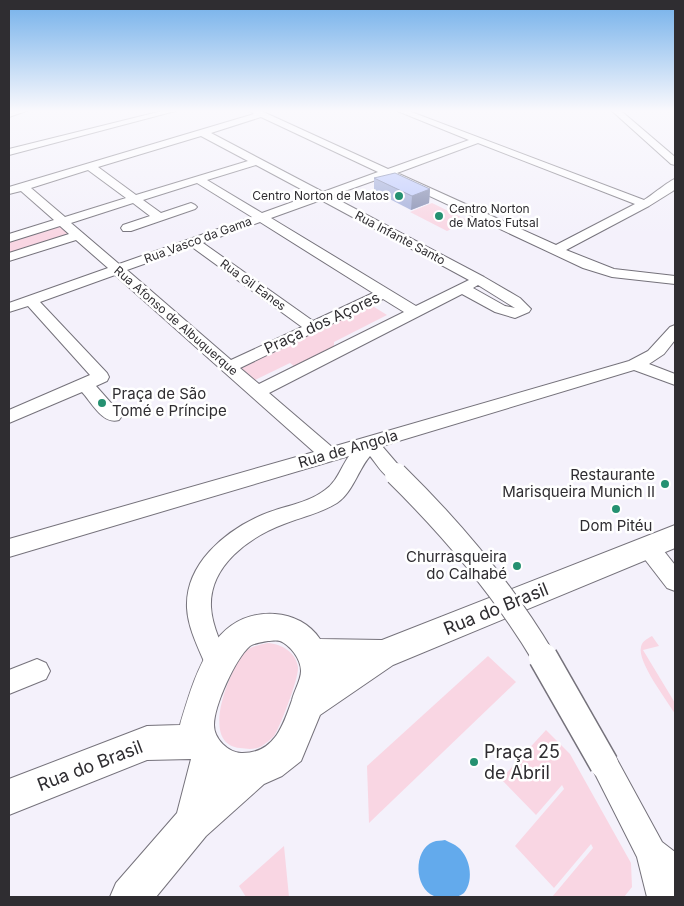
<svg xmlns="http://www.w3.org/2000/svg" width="684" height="906" viewBox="0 0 684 906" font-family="Inter,sans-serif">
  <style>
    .green { fill: #f9d6e3 }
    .water { fill: #63aaec }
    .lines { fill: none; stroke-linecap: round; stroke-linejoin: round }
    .minor-casing { stroke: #75727b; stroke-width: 2 }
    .major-casing { stroke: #75727b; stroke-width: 2 }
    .minor { fill: #fff; fill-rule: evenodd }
    .major { fill: #fff; fill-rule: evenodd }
    .minor-bridge-far1-casing { stroke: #75727b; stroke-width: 24; stroke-linecap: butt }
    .minor-bridge-casing { stroke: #75727b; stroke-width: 31; stroke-linecap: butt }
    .minor-bridge-far1 { stroke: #fff; stroke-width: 22 }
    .minor-bridge { stroke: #fff; stroke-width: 28 }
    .wall { fill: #a4afda }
    .shaded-wall { fill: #868eb1 }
    .building { fill: #bfcbfd; stroke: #868eb1 }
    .poi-dot { fill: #259171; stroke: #fff; stroke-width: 2 }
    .labels { text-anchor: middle; stroke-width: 5; stroke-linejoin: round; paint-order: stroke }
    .far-poi-label { font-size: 12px; fill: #2f2d31; stroke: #fff; text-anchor: end }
    .far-street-label { font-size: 12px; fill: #2f2d31; stroke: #fff }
    .street-label { font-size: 15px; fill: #2f2d31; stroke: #fff }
    .poi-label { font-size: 15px; fill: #2f2d31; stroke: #fff; text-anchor: end }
    .near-street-label { font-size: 18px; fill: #2f2d31; stroke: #fff }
    .near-poi-label { font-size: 18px; fill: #2f2d31; stroke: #fff; text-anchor: start }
  </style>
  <rect width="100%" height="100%" fill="#f4f1fb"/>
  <g class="green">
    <path d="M432,203L469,221L447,231L410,212Z"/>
    <path d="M60,225L72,236L9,256V240Z"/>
    <path d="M371,305L387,315L334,342V349L296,368L290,363L255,380L241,368Z"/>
    <path d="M652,636L659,646L643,650L675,703V714C667,700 637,662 641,647C642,641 647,639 652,636Z"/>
    <path d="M268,643C281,644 296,652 298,667C299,678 280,727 274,736C271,739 265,744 262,746C255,750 247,749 240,748C199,744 229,672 244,653C250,646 259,645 268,643Z"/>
    <path d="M488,656L516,682L369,823L367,766Z"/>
    <path d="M546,730L570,754L631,863L632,887L624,897H552L593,848L591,844L554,888L515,846L564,789L562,785L536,815L501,779Z"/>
    <path d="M284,846L289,897H246L239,886Z"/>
  </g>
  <path class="water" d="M445,840C448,842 452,843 455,845C470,854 475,880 464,893C459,897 455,897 450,897C445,897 439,898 434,896C414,888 413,850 433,842C437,840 441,841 445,840Z"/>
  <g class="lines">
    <g class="minor-casing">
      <g id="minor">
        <path d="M16,110H29L9,117V111Z"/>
        <path d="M166,110H179L9,155V149Z"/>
        <path d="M249,110H259L388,169L469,140L395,110H406L644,200C651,196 670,180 675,179V189L673,191L649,206L566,250L614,269L675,276V284L612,277L583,268L387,176L331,196L484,277L520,298L531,309L529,312L515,318L495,312L462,294L269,393L332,447L629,361L648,351L670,327L675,325V340L664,354L649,364L675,374V385L634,370L382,446L406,474L403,479C387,484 379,467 370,456C358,470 353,492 337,503C321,513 302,517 284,524C249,537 209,566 211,607C212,627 223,647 230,665L227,673L218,677L209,673C201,653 188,630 187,608C185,564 225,531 262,515C282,506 307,504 325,490C337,482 341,467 349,456L9,557V539L314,452L115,275L40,302L107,373L109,377L107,381L96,386L119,412L122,416L119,420C103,425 92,403 82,392L9,423V410L90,375L28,306L9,312V303L108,268L76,240L9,261V253L69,234L60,226L9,242V234L54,220L21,191L9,194V187L254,114ZM261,117L378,172L323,192L211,133ZM201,136L248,161L136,195L98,167ZM478,143L635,204L556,245L397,173ZM256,165L312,195L262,213L207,180ZM88,170L126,198L65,217L31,188ZM197,183L252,217L119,264L71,223L133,203L150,216L123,225L121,228L123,231H131L195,209L197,207L195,205L191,203L161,213L143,200ZM321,200L469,280L416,306L271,218ZM260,222L373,293L313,321L203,243ZM192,247L302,327L231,360L127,270ZM478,285L515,308L505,306L473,288ZM383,299L404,312L259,384L240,368Z"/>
        <path d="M611,110H620L675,157V165L671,164Z"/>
        <path d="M648,538L656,541L675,565V591L667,588L640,553L637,547L640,541Z"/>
        <path d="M37,659L46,663L50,671L46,679L9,694V670Z"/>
        <path d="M604,750L614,754L662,842L675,852V897H647L637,857L590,764L594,754Z"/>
      </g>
    </g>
    <g class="major-casing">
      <path id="major" d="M675,525V548L393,665L320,715L301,761L282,776L264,784L206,836L156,897H110L116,883L177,813L191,759L147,760L9,815V779L147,726L180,725C195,676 212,610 275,614C293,615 310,624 320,639L382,640ZM268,641C271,641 276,640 280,641C290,645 301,659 301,671C301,680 294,691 292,700C283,726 274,754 241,753C228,752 214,739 214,725C214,706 235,659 250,646C255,643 262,642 268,641Z"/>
    </g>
    <use href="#minor" class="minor"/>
    <use href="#major" class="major"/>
    <g class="minor-bridge-far1-casing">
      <path id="minor-bridge-far1" d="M396,474C453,530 503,589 544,658"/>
    </g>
    <g class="minor-bridge-casing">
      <path id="minor-bridge" d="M543,657L604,764"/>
    </g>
    <use href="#minor-bridge-far1" class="minor-bridge-far1"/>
    <use href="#minor-bridge" class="minor-bridge"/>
  </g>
  <path class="wall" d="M374,178L430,189L429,203L411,210L374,191Z"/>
  <path class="shaded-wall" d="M430,189L429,203L411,210L412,196Z"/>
  <path class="building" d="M395,173L430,189L412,196L374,178Z"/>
  <linearGradient id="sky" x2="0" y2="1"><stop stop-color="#73b0ea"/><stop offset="0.47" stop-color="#faf9fd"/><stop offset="1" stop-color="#faf9fd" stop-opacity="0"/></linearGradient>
  <rect width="684" height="236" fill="url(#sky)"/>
  <g class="poi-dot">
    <circle cx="399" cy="196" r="5"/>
    <circle cx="439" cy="216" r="5"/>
    <circle cx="102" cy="403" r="5"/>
    <circle cx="665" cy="484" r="5"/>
    <circle cx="616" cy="509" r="5"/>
    <circle cx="517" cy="566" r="5"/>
    <circle cx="474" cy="762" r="5"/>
  </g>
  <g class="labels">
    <g class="far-poi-label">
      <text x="389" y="200">Centro Norton de Matos</text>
      <text x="449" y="213" text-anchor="start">Centro Norton<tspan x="449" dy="14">de Matos Futsal</tspan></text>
    </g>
    <g class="far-street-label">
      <text transform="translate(400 238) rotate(28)" y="4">Rua Infante Santo</text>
      <text transform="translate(198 240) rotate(-20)" y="4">Rua Vasco da Gama</text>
      <text transform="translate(253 285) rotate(36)" y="4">Rua Gil Eanes</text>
      <text transform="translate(176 321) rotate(41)" y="4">Rua Afonso de Albuquerque</text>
    </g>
    <g class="street-label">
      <text transform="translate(322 323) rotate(-25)" y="5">Praça dos Açores</text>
      <text transform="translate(348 449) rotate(-16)" y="5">Rua de Angola</text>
    </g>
    <g class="poi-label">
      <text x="112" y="399" text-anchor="start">Praça de São<tspan x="112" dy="17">Tomé e Príncipe</tspan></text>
      <text x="655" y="480">Restaurante<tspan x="655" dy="17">Marisqueira Munich II</tspan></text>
      <text x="616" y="531" text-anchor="middle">Dom Pitéu</text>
      <text x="507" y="562">Churrasqueira<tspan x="507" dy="17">do Calhabé</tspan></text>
    </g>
    <g class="near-street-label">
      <text transform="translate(496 609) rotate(-22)" y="6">Rua do Brasil</text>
      <text transform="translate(90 766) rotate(-21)" y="6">Rua do Brasil</text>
    </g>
    <g class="near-poi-label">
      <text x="484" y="758">Praça 25<tspan x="484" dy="21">de Abril</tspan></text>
    </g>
  </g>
  <rect width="684" height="906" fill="none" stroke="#2f2d31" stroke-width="20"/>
</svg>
